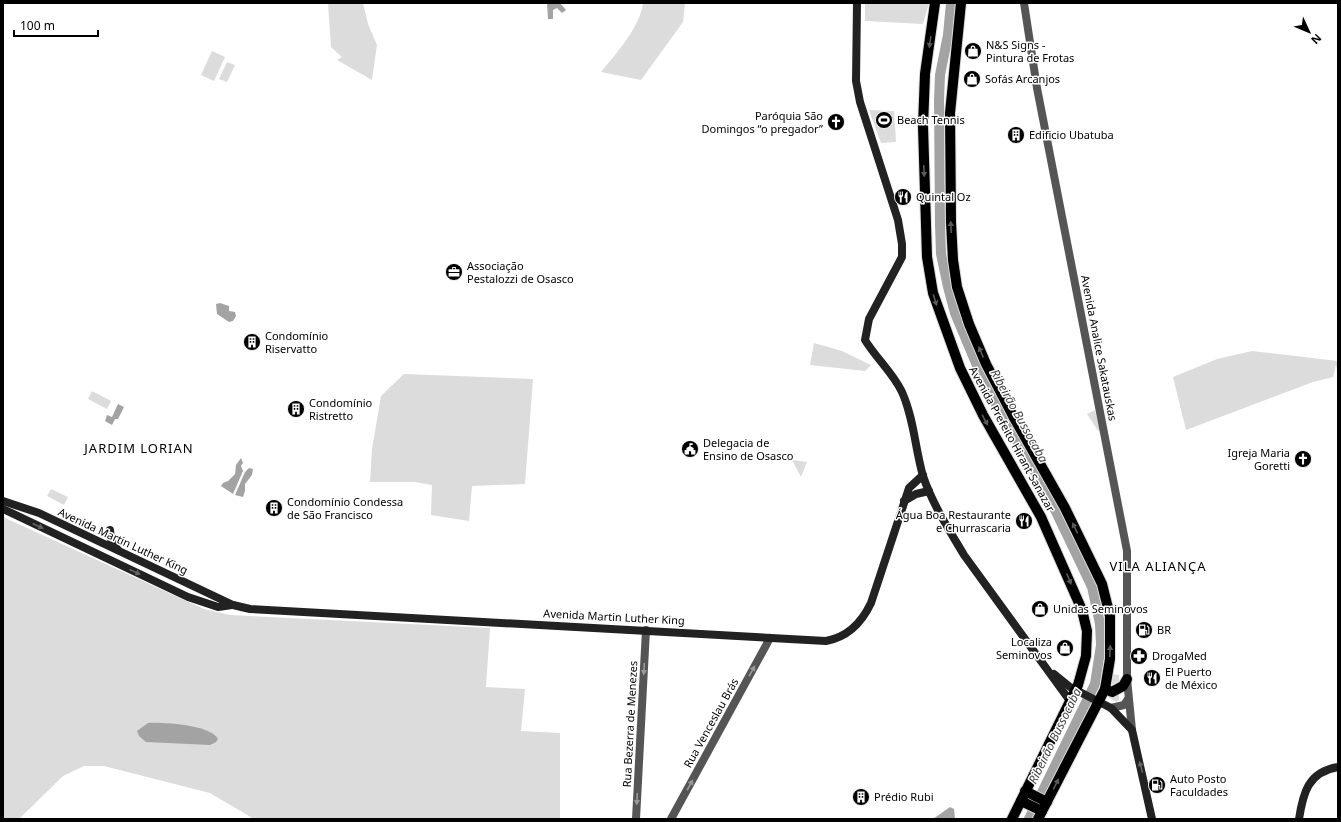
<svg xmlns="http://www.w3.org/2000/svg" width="1341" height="822" viewBox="0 0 1341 822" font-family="'Noto Sans',sans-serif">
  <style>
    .green { fill: #dcdcdc }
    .water { fill: #a3a3a3 }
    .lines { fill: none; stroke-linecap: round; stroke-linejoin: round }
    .river { stroke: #a3a3a3; stroke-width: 10 }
    .primary-casing { stroke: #dbdbdb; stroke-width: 12 }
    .tertiary { stroke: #555; stroke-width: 8 }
    .secondary { stroke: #222; stroke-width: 8 }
    .primary { stroke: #000; stroke-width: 10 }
    .oneway { fill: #595959 }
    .oneway2 { fill: #646464 }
    .oneway3 { fill: #999 }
    .labels { text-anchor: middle; stroke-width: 3; stroke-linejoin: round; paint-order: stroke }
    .poi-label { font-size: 11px; fill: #000; stroke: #fff; text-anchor: start }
    .street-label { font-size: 11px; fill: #000; stroke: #fff }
    .water-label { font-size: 12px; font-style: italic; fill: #444; stroke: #fff }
    .quarter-label { font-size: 13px; letter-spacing: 1px; fill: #000; stroke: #fff }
  </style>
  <rect width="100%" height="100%" fill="#fff"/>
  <g class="green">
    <path d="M328,3H363L368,24L377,45L372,80L337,60L342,57L331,47Z"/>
    <path d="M643,3H685L683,22L641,80L601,72C616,54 640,27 643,3Z"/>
    <path d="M865,3H929L923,24L865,21Z"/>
    <path d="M212,51L225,57L214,81L201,75Z"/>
    <path d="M227,62L235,65L227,82L219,79Z"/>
    <path d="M869,110L894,111L896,142L881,143Z"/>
    <path d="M814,343L842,351L871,365L865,371L810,365Z"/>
    <path d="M1252,351L1338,361V378L1336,364L1333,377L1313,382L1186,430L1173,377L1217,359Z"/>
    <path d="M404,374L533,379L525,484L472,486L469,521L431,515L432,485L415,482H370L372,449L381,396Z"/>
    <path d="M92,391L111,401L107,409L88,399Z"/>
    <path d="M1095,410L1100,430L1098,431L1087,414Z"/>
    <path d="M792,460L807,462L801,477Z"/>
    <path d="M51,489L68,497L64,505L47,496Z"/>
    <path d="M3,517L204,609L230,615L490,628L486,687L525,689L521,731L560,733V819H254L210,793L104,766H84L63,776L19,819H3Z"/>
    <path d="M1111,674L1119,675V700L1116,702L1108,697Z"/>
  </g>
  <g class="water">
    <path d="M547,3H560L566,10L562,13L557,8L553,10V19H548Z"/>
    <path d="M220,303L229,306V311L235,312L236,316L233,321L229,322L217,314L216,304Z"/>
    <path d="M118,404L124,407L118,419H115L112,425L105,421L107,415L112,417Z"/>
    <path d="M241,458L243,463L241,466L243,471L233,494L221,486L223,483L228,481L235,474L236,465Z"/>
    <path d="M249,468L253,469L252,475L245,484V491L243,497L235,495L245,472Z"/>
    <path d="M148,723C163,722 211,725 218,739L216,742L210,745L146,742L139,736L137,731Z"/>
    <path d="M950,807L954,809L955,819H933Z"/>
  </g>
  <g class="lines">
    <path class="river" d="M951,3L948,35L940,75L939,100L940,224L941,254L948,287L955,313L986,387L1046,491L1084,570L1092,587L1100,624L1101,645L1095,684L1029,819"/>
    <g class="primary-casing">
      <g id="primary">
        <path d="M935,3L925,74L923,126L927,257L933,293L960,368L983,415L1041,517L1082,610L1087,631L1086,656L1078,685L1012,819"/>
        <path d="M961,3L950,113L951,222L953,260L957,287L969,324L986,364L1013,416L1065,508L1102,584L1110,616V659L1105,689L1038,819"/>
        <path d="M1105,689L1112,692L1123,686L1127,679"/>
        <path d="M1025,791L1047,802"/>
        <path d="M1021,801L1042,811"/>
      </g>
    </g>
    <g class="tertiary">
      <path d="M1024,3L1037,88L1127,551V679L1132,730"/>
      <path d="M1111,708L1124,705L1128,699"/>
      <path d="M636,819L646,630"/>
      <path d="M671,819L770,638"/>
    </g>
    <g class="secondary">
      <path d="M857,3L856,81L860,102L898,220L902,244V257L869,319L865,340C876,358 893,373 902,392C914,419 915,448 923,476C932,503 949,530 964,555L1070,701"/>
      <path d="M3,501L39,513L233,605L250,609L826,641C848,637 862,622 871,603L909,488L923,475"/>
      <path d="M904,501L916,494L929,491"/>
      <path d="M3,509L188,597L218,607L232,605"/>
      <path d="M110,530L111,540L118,550"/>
      <path d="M1054,674L1070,687L1111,708L1132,730L1152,819"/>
      <path d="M1299,819C1303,793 1308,772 1338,767"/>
    </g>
    <use href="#primary" class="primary"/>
  </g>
  <defs><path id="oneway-solid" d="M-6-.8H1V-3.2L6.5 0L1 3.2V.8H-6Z"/></defs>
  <g class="oneway">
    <use href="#oneway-solid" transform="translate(930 42) rotate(98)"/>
    <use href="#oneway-solid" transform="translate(924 171) rotate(88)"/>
    <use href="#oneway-solid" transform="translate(951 227) rotate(-92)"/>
    <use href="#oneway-solid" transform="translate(935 300) rotate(73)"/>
    <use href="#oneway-solid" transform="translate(981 352) rotate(-113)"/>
    <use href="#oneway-solid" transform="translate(985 420) rotate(61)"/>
    <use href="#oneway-solid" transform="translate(1075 528) rotate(-116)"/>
    <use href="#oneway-solid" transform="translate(1069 579) rotate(67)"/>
    <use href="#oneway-solid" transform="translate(1110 651) rotate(-88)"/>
    <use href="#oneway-solid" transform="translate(1056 784) rotate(-63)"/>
  </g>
  <g class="oneway2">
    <use href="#oneway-solid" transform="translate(38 526) rotate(25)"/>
    <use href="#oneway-solid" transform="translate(135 572) rotate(25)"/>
    <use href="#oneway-solid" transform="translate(1141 767) rotate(-105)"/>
  </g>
  <g class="oneway3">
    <use href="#oneway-solid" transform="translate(644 669) rotate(93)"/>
    <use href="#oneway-solid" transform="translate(752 671) rotate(-61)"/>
    <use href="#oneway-solid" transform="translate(690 785) rotate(-61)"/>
    <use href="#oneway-solid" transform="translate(637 799) rotate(93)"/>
  </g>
  <defs>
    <g id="shop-disc" transform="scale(0.9)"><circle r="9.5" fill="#000" stroke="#fff"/><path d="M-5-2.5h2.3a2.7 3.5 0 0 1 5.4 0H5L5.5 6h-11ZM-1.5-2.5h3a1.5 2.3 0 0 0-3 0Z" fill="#fff"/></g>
    <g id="stadium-disc" transform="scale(0.9)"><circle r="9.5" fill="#000" stroke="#fff"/><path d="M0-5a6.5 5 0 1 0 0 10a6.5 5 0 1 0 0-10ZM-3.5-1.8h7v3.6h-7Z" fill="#fff"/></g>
    <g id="church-disc" transform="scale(0.9)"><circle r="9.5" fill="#000" stroke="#fff"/><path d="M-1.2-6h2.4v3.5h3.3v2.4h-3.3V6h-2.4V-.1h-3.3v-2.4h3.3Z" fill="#fff"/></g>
    <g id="building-disc" transform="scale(0.9)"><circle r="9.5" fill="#000" stroke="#fff"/><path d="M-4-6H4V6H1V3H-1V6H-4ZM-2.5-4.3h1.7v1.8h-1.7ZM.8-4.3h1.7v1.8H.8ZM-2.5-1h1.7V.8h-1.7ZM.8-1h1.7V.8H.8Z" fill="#fff"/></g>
    <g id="restaurant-disc" transform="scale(0.9)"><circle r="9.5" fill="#000" stroke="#fff"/><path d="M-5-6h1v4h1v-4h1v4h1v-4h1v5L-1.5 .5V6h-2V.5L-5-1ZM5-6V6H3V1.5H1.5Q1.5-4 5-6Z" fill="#fff"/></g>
    <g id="office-disc" transform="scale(0.9)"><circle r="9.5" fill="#000" stroke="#fff"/><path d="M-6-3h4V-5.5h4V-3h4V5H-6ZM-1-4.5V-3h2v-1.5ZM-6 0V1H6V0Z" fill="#fff"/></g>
    <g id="civic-disc" transform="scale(0.9)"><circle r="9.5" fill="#000" stroke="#fff"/><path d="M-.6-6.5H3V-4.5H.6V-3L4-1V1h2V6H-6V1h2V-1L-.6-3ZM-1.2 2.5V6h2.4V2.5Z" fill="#fff"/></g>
    <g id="fuel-disc" transform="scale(0.9)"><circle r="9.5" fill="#000" stroke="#fff"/><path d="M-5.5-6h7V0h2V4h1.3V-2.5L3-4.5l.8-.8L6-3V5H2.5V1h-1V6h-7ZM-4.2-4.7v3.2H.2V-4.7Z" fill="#fff"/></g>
    <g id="pharmacy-disc" transform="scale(0.9)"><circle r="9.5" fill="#000" stroke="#fff"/><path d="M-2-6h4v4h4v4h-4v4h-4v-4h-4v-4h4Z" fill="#fff"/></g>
  </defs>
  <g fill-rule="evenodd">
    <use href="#shop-disc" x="973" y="51"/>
    <use href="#shop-disc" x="972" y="79"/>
    <use href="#stadium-disc" x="884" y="120"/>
    <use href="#church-disc" x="836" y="122"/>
    <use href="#building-disc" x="1016" y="135"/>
    <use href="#restaurant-disc" x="903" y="197"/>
    <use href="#office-disc" x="454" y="272"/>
    <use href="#building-disc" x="252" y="342"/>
    <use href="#building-disc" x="296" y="409"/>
    <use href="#civic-disc" x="690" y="449"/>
    <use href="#church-disc" x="1303" y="459"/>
    <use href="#building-disc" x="274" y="508"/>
    <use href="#restaurant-disc" x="1024" y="521"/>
    <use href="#shop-disc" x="1040" y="609"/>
    <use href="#fuel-disc" x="1144" y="630"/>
    <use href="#shop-disc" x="1065" y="648"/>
    <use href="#pharmacy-disc" x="1139" y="656"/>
    <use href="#restaurant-disc" x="1152" y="678"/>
    <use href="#fuel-disc" x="1157" y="785"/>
    <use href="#building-disc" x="861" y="797"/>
  </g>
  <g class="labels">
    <g class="poi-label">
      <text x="986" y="49">N&amp;S Signs -<tspan x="986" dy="13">Pintura de Frotas</tspan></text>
      <text x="985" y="83">Sofás Arcanjos</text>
      <text x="823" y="120" text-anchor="end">Paróquia São<tspan x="823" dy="13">Domingos “o pregador”</tspan></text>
      <text x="897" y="124">Beach Tennis</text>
      <text x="1029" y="139">Edificio Ubatuba</text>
      <text x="916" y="201">Quintal Oz</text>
      <text x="467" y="270">Associação<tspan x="467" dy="13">Pestalozzi de Osasco</tspan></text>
      <text x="265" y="340">Condomínio<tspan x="265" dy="13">Riservatto</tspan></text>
      <text x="309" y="407">Condomínio<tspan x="309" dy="13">Ristretto</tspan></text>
      <text x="703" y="447">Delegacia de<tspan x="703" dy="13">Ensino de Osasco</tspan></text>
      <text x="1290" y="457" text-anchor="end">Igreja Maria<tspan x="1290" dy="13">Goretti</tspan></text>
      <text x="287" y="506">Condomínio Condessa<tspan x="287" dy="13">de São Francisco</tspan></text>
      <text x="1011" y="519" text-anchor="end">Água Boa Restaurante<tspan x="1011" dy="13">e Churrascaria</tspan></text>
      <text x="1053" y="613">Unidas Seminovos</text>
      <text x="1157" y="634">BR</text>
      <text x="1052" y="646" text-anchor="end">Localiza<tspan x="1052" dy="13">Seminovos</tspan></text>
      <text x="1152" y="660">DrogaMed</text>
      <text x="1165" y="676">El Puerto<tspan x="1165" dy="13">de México</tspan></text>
      <text x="1170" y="783">Auto Posto<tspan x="1170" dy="13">Faculdades</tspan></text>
      <text x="874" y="801">Prédio Rubi</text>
    </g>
    <g class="street-label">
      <text transform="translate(1099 348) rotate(79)" y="4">Avenida Analice Sakatauskas</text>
      <text transform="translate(1012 439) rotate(61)" y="4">Avenida Prefeito Hirant Sanazar</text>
      <text transform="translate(123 541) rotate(25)" y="4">Avenida Martin Luther King</text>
      <text transform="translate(614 617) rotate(3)" y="4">Avenida Martin Luther King</text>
      <text transform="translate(711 723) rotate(-61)" y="4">Rua Venceslau Brás</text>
      <text transform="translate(630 724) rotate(-87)" y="4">Rua Bezerra de Menezes</text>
    </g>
    <g class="water-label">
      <text transform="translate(1019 416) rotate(61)" y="4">Ribeirão Bussocaba</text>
      <text transform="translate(1055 736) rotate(-64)" y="4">Ribeirão Bussocaba</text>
    </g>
    <g class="quarter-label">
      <text x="139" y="453">JARDIM LORIAN</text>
      <text x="1158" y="571">VILA ALIANÇA</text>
    </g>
  </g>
  <rect width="1341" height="822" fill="none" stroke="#000000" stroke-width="8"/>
  <g transform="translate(1309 32) rotate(134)" stroke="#ffffff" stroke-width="3" paint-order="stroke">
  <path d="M0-3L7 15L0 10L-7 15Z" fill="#000000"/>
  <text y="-6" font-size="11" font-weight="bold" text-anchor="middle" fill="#000000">N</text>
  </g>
  <path d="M14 30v6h84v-6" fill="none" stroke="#000000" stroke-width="2"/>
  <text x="20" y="30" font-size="12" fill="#000000" stroke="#ffffff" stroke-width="3" paint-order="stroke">100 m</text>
</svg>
